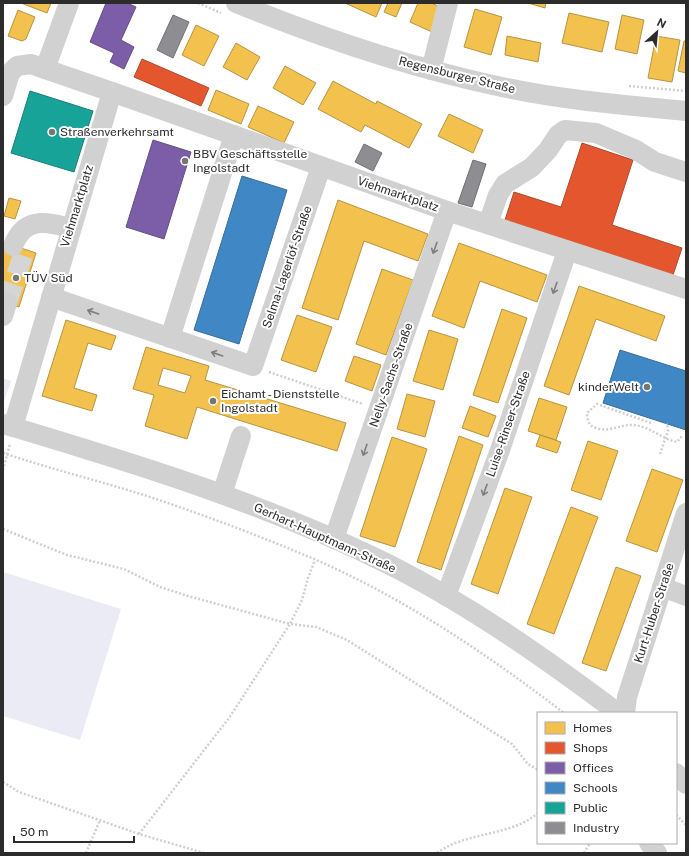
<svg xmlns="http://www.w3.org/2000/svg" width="689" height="856" viewBox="0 0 689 856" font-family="'Public Sans',sans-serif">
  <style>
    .green { fill: #eaebf4 }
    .homes { fill: #f2c14e; stroke: #b79444; fill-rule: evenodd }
    .shops { fill: #e4572e; stroke: #ad4a2d }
    .offices { fill: #7b5ea7; stroke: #634f82 }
    .schools { fill: #3f88c5; stroke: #396c97 }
    .public { fill: #17a398; stroke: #1d7f78 }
    .industry { fill: #8d8d92; stroke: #707073 }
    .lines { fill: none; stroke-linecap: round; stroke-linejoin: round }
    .minor-tunnel { stroke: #d5d5d5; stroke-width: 20; stroke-dasharray: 20 10; stroke-linecap: butt }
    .path { stroke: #cfcfcf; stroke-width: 2.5; stroke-dasharray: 2 2; stroke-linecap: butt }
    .minor { stroke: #d1d1d1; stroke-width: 20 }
    .oneway { stroke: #7e7e7e }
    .poi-dot { fill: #767676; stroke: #fff; stroke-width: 1.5 }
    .labels { text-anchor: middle; stroke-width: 4; stroke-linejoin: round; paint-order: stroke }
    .street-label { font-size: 12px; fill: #2c2c2c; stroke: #fff }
    .poi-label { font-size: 12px; fill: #2c2c2c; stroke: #fff; text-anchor: start }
  </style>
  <rect width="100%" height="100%" fill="#fff"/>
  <g class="green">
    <path d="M3,378L11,381L3,404Z"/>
    <path d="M3,572L121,609L80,740L3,716Z"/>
  </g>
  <g class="homes">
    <path d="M21,3H51L47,13Z"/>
    <path d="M345,3H382L376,17Z"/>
    <path d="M388,3H402L396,17L384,12Z"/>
    <path d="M418,3H431L443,8L432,32L410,22Z"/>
    <path d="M528,3H546L545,8Z"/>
    <path d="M475,9L502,17L491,55L464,47Z"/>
    <path d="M18,10L35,17L26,39L22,41L8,36Z"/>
    <path d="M569,13L609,22L602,52L562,43Z"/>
    <path d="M622,15L644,20L637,54L615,49Z"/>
    <path d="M196,25L219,36L204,66L182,55Z"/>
    <path d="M507,36L541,43L538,62L505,55Z"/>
    <path d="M656,36L680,40L672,82L648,78Z"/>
    <path d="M684,41H686V73L678,71Z"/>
    <path d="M236,43L260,57L247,80L223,67Z"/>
    <path d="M285,66L316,83L303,105L273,88Z"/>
    <path d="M333,81L376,104L377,101L422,124L409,148L365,125L361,132L318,109Z"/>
    <path d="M216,90L249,104L241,124L208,110Z"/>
    <path d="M258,106L294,122L284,143L248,127Z"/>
    <path d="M449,114L483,130L473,153L438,136Z"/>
    <path d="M9,198L21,201L15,219L4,216Z"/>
    <path d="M338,200L428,234L418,261L364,241L338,320L302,308Z"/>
    <path d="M3,242L36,253L19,307L3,302Z"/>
    <path d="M459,243L547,275L537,302L480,281L464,328L432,316Z"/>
    <path d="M382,269L413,280L386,355L356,344Z"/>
    <path d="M579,286L665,316L656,341L596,319L569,395L544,386Z"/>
    <path d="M502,309L527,318L498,403L473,395Z"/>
    <path d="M297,315L332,327L316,372L281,360Z"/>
    <path d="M66,320L116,336L111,350L88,343L74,388L97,395L92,411L42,396Z"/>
    <path d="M429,330L458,339L443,390L413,381Z"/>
    <path d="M146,347L209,366L205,380L346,423L337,451L197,407L187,439L145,426L154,395L133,389ZM163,368L191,376L185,393L158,385Z"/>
    <path d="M354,356L381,365L372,391L345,381Z"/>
    <path d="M407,394L435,401L425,437L397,429Z"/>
    <path d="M539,398L567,407L556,440L528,431Z"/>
    <path d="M470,406L496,416L488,437L462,428Z"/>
    <path d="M540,435L561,442L557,453L536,446Z"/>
    <path d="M459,436L483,445L441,570L417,562Z"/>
    <path d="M392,437L427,449L395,547L360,536Z"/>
    <path d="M588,441L618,451L601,500L571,490Z"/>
    <path d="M652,469L683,480L657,552L626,541Z"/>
    <path d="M505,488L532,497L498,594L471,584Z"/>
    <path d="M571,507L598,517L554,634L527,624Z"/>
    <path d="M616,567L641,576L606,671L582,663Z"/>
  </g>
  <g class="shops">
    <path d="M142,59L209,88L201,106L134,77Z"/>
    <path d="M582,143L633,160L612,225L682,248L673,275L505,220L514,192L561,207Z"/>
  </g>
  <g class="offices">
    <path d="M106,3H127L136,7L121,40L134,47L124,69L110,62L114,53L90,42Z"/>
    <path d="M153,140L191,152L164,239L126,227Z"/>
  </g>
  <g class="schools">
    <path d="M242,176L287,190L239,344L194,330Z"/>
    <path d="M620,350L686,371V430L603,403Z"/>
  </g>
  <path class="public" d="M30,91L93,111L74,172L11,153Z"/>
  <g class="industry">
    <path d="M173,15L189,22L173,58L157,50Z"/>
    <path d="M364,144L382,153L373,171L355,162Z"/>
    <path d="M473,160L486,164L472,207L458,203Z"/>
  </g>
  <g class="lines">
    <path class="minor-tunnel" d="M7,303L25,249"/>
    <g class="path">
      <path d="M198,3L221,13"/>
      <path d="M629,86L686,91"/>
      <path d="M269,372L363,404"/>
      <path d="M651,423L597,404L587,413C587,420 589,426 596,428C608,433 621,424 633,425C650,426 661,439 677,442L682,436"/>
      <path d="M3,453C51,469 100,481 147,496C204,515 260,536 314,559C404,598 487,654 564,713"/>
      <path d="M660,454L668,431L667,423"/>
      <path d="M3,470L10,444"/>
      <path d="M3,529L67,555L124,569L160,587L188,596L290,624L302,600L308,578L315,560"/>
      <path d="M3,782L19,792L139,834L204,853"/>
      <path d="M676,815L686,825"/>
      <path d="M139,834L229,718L290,624L316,627L347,640L512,744L528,764L538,770"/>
      <path d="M86,853L100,820"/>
      <path d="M437,853C467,831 510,837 538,813"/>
      <path d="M584,853L590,843"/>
    </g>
    <g class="minor">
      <path d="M236,3C322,38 411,68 502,87C562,100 625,105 686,111"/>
      <path d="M431,70L448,3"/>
      <path d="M112,92L447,211L686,289"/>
      <path d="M3,96L10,73L17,66L31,64L45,69L69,3"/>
      <path d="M488,224L498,195L505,184L532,167L548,150L558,135L565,130L596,133L636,150L655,162L686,172"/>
      <path d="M13,246C24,217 45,221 70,228"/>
      <path d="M51,297L253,366L321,167"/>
      <path d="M3,316L7,303"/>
      <path d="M170,338L234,135"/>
      <path d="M3,424C134,463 267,504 390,565C471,606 546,659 618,713"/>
      <path d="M13,427L112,92L45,69"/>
      <path d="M222,494L241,436"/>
      <path d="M334,539L447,211"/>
      <path d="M662,587L686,596"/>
      <path d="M446,596L500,450L567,251"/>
      <path d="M625,713L627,697L686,513"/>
      <path d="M676,773L686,784"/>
      <path d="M649,843L657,853"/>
    </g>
  </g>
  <defs><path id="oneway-shaft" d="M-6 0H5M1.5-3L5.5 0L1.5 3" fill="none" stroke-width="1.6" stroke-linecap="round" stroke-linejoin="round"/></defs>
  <g class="oneway">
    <use href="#oneway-shaft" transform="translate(435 248) rotate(109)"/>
    <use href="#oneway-shaft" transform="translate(555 288) rotate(109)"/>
    <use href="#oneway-shaft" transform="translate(93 312) rotate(-161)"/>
    <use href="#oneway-shaft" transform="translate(217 354) rotate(-161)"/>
    <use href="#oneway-shaft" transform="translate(365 450) rotate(109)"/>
    <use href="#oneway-shaft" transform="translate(485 490) rotate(110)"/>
  </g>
  <g class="poi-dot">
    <circle cx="52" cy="132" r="4"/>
    <circle cx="185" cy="161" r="4"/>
    <circle cx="16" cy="278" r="4"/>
    <circle cx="647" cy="387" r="4"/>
    <circle cx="213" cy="401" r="4"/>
  </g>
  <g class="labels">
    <g class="street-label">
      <text transform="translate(457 75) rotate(14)" y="4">Regensburger Straße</text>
      <text transform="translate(398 194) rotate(19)" y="4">Viehmarktplatz</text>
      <text transform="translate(77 206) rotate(-73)" y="4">Viehmarktplatz</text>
      <text transform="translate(287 267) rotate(-71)" y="4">Selma-Lagerlöf-Straße</text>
      <text transform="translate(391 375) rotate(-71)" y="4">Nelly-Sachs-Straße</text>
      <text transform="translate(508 424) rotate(-71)" y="4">Luise-Rinser-Straße</text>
      <text transform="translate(325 538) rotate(24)" y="4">Gerhart-Hauptmann-Straße</text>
      <text transform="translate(654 613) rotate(-72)" y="4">Kurt-Huber-Straße</text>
    </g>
    <g class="poi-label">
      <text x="60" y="136">Straßenverkehrsamt</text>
      <text x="193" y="158">BBV Geschäftsstelle<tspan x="193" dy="14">Ingolstadt</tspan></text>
      <text x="24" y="282">TÜV Süd</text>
      <text x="639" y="391" text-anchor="end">kinderWelt</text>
      <text x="221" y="398">Eichamt - Dienststelle<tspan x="221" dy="14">Ingolstadt</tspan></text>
    </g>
  </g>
  <rect width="689" height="856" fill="none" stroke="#2c2c2c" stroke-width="8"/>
  <rect x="537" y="712" width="140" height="132" fill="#ffffff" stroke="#ababab"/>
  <rect x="545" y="722" width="20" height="12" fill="#f2c14e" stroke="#ababab"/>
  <text x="573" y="732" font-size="12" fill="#2c2c2c">Homes</text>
  <rect x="545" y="742" width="20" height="12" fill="#e4572e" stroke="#ababab"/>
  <text x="573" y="752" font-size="12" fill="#2c2c2c">Shops</text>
  <rect x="545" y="762" width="20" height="12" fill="#7b5ea7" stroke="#ababab"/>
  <text x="573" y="772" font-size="12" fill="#2c2c2c">Offices</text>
  <rect x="545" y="782" width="20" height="12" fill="#3f88c5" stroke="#ababab"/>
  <text x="573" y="792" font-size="12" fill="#2c2c2c">Schools</text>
  <rect x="545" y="802" width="20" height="12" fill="#17a398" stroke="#ababab"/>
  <text x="573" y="812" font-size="12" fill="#2c2c2c">Public</text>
  <rect x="545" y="822" width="20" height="12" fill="#8d8d92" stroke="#ababab"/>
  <text x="573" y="832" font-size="12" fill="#2c2c2c">Industry</text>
  <g transform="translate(657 32) rotate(27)" stroke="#ffffff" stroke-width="3" paint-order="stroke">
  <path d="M0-3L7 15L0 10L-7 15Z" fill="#2c2c2c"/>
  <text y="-6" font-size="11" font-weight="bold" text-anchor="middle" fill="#2c2c2c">N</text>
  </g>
  <path d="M14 836v6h120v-6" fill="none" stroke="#2c2c2c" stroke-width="2"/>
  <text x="20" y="836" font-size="12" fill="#2c2c2c" stroke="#ffffff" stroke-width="3" paint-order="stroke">50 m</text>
</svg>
